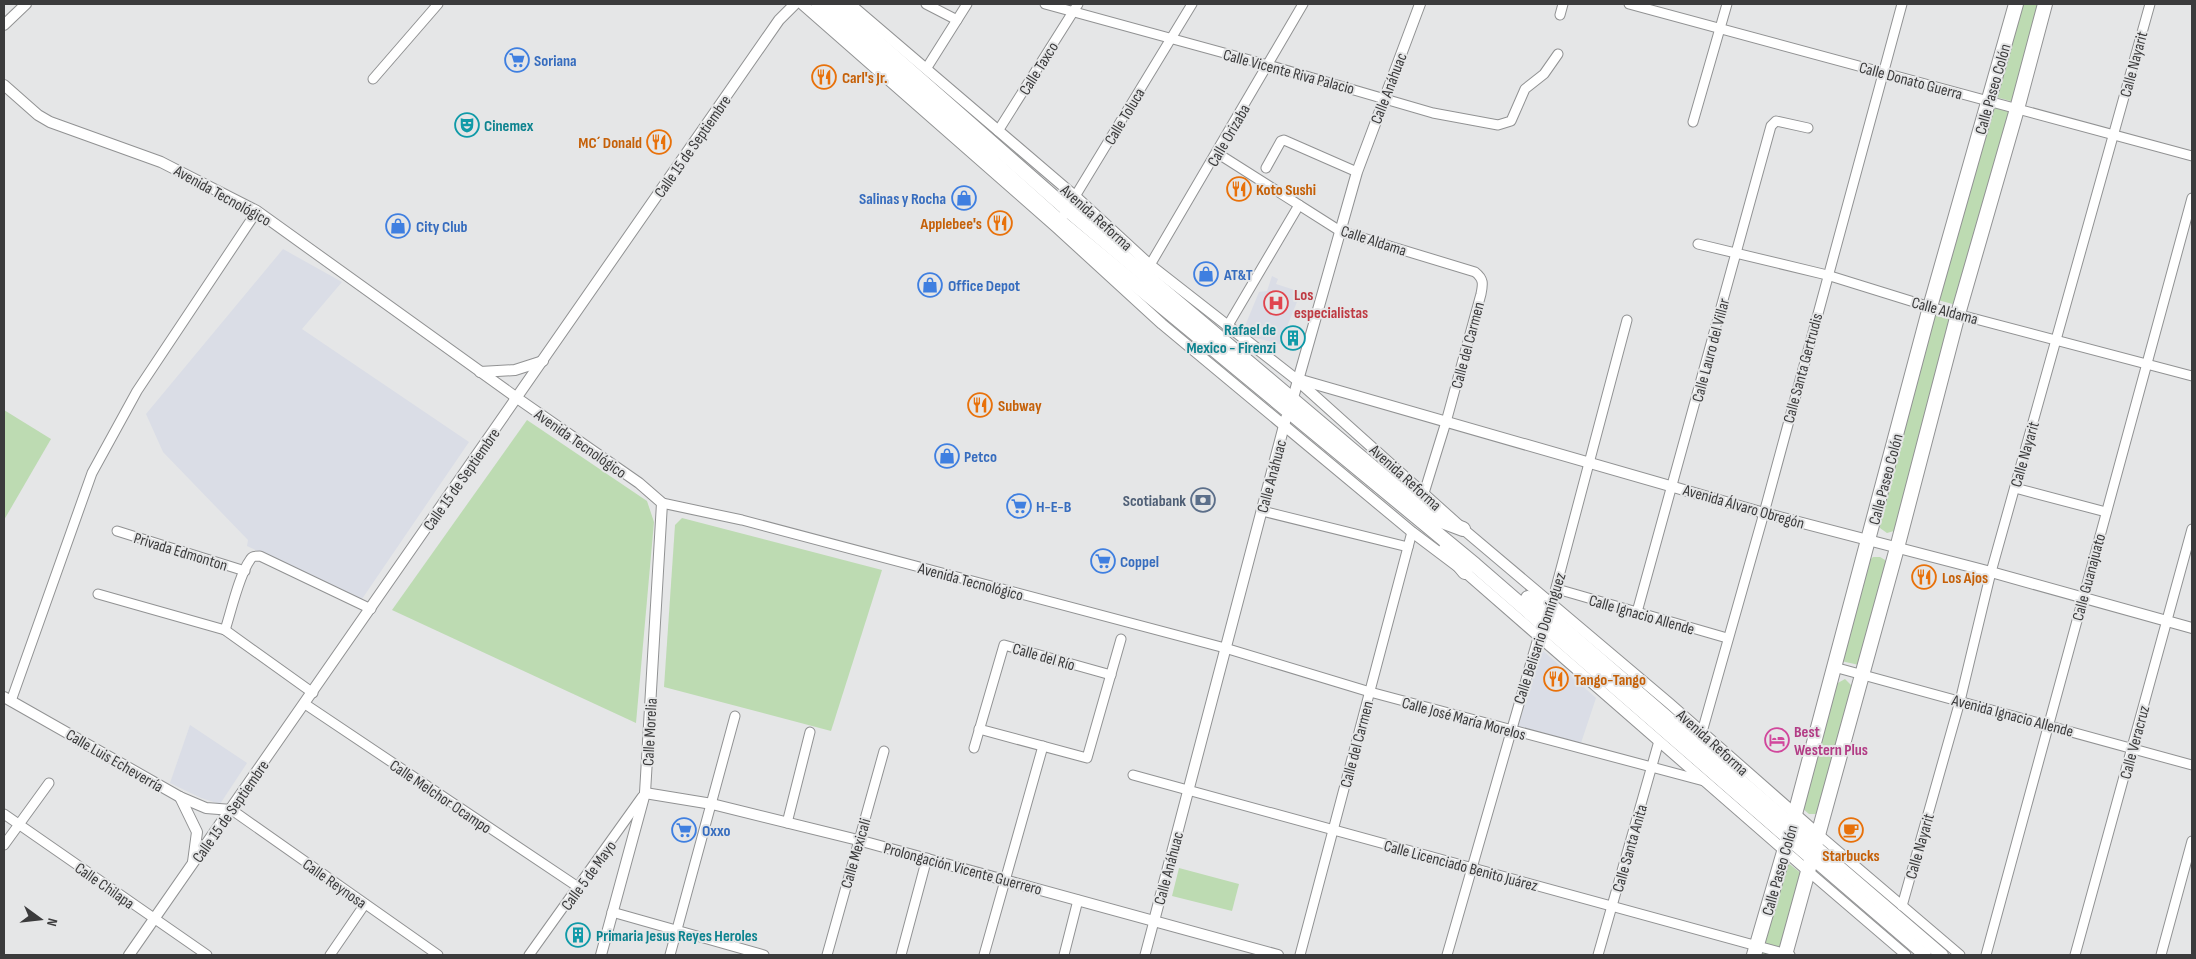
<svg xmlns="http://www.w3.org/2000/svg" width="2196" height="959" viewBox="0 0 2196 959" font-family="'Sofia Sans Condensed',sans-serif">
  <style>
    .built { fill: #dadde6 }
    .green { fill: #bddbb2 }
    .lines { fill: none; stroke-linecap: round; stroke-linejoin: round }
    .minor-casing { stroke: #919293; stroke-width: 11 }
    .tertiary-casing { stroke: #919293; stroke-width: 12 }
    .secondary-casing { stroke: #919293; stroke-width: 14 }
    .primary-casing { stroke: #919293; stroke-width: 16 }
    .minor { stroke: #fff; stroke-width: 9 }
    .tertiary { stroke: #fff; stroke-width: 10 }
    .secondary { stroke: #fff; stroke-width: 12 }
    .primary { stroke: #fff; stroke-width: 14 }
    .labels { text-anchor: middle; stroke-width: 4; stroke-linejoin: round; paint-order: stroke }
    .shop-label { font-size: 16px; font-weight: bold; fill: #366cbe; stroke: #e5e6e7; text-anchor: start }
    .street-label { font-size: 16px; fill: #3b3b3c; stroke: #e5e6e7 }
    .food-label { font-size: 16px; font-weight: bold; fill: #c56008; stroke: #e5e6e7; text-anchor: start }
    .culture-label { font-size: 16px; font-weight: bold; fill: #0d838f; stroke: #e5e6e7; text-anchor: start }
    .health-label { font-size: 16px; font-weight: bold; fill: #be3a42; stroke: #e5e6e7; text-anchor: start }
    .service-label { font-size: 16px; font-weight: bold; fill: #4e5e75; stroke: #e5e6e7; text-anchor: end }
    .hotel-label { font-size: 16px; font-weight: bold; fill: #b23c85; stroke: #e5e6e7; text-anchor: start }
  </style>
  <rect width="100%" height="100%" fill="#e5e6e7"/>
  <g class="built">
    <path d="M283,249L342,282L302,329L469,442L362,599L247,546L248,540L163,452L146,414Z"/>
    <path d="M1272,276L1278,279L1276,284L1301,292L1280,344L1252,337L1253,334L1249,333L1245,326L1259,292L1267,291Z"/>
    <path d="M1540,648L1596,698L1581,743L1518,727Z"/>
    <path d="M190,725L247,763L220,804L201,798L170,783Z"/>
  </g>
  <g class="green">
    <path d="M2018,4H2042L2014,102L1992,96Z"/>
    <path d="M1990,105L2012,111L1956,305L1938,300Z"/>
    <path d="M1933,315L1952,320L1898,526L1894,531L1887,533L1880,528V521Z"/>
    <path d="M4,410L51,439L4,520Z"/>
    <path d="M527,420L647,501L654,522L636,723L392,610Z"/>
    <path d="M682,518L882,570L831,731L664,687L675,525Z"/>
    <path d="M1873,557H1880L1885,560L1887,567L1859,665L1841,661L1868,562Z"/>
    <path d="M1845,679L1853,687L1817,814H1809L1802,808L1836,684Z"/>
    <path d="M1783,859L1802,874L1779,955H1757Z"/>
    <path d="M1179,868L1239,884L1232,911L1172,896Z"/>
  </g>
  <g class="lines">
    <g class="minor-casing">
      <g id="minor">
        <path d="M926,4L957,20"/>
        <path d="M1045,4L1268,65L1433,113L1498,125L1511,121L1525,89L1544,74L1558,54"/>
        <path d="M1629,4L2192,156"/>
        <path d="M1560,15L1563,4"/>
        <path d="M926,69L967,4"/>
        <path d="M373,79L438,4"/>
        <path d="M1693,122L1727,4"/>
        <path d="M998,131L1078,4"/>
        <path d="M1217,153L1340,231L1475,272C1484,279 1483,284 1481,294L1446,422L1424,493"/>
        <path d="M1266,168L1281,141L1284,140L1357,172"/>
        <path d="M1057,226L1192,4"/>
        <path d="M1698,244L1827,275L1930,307L2192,376"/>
        <path d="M1150,265L1303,4"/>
        <path d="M1227,327L1299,205"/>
        <path d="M2015,488L2106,512"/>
        <path d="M662,503L742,520L1225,648L1370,692L1704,781"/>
        <path d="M1262,511L1408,547"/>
        <path d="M117,531L245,571"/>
        <path d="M1557,589L1727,638"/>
        <path d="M98,594L225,630L313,693"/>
        <path d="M1550,610L1627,320"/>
        <path d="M1637,612L1771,126L1776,121L1808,128"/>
        <path d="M225,630C231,612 239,575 250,560C252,556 255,556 260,556L371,609"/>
        <path d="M1834,667L2192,765"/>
        <path d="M11,701L92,473L137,391L257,211"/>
        <path d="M305,704L578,887"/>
        <path d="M979,729L1087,758L1121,639"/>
        <path d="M1702,732L1764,513L1902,4"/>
        <path d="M974,748L1004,645L1111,675"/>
        <path d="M1133,775L1790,955"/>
        <path d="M232,810L438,955"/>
        <path d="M4,814L207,955"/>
        <path d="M787,823L810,732"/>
        <path d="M1818,834L1960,955"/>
        <path d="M4,845L49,783"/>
        <path d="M1808,871L1906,955"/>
        <path d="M1902,906L1960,701L1991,572L2150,4"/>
        <path d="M612,912L764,955"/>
        <path d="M330,955L365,904"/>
        <path d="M529,955L642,797"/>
        <path d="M670,955L735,716"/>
        <path d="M827,955L884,751"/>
        <path d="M901,955L927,858"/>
        <path d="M984,955L1043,746"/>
        <path d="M1064,955L1078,900"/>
        <path d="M1145,955L1154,921"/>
        <path d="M1300,955L1412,532"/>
        <path d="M1447,955L1540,631"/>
        <path d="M1598,955L1659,741"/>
        <path d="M1986,955L2192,198"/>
        <path d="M2075,955L2192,529"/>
        <path d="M2161,955L2192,841"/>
      </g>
    </g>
    <g class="tertiary-casing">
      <g id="tertiary">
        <path d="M802,4L1056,227L1162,324L1412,532L1465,572L1808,871"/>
        <path d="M850,4L1076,197L1150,265L1297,380L1463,529L1669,703L1818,834"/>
        <path d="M4,25L26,4"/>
        <path d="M4,85L38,115L50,122L161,162L257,211L517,398L639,483L662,503L645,793L601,955"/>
        <path d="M480,372L515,370L543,361"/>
        <path d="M1301,380L1764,513L1991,572L2192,628"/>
        <path d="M1291,405L1357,172L1420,4"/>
        <path d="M4,697L180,797L206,808L232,810"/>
        <path d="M645,793L712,804L858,840L1278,955"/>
        <path d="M180,797L197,832L193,862"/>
        <path d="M1154,921L1286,418"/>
        <path d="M129,955L779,20L795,4"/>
      </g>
    </g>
    <g class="secondary-casing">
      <g id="secondary">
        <path d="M1815,846L1942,955"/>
        <path d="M1812,858L1925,955"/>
      </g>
    </g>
    <g class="primary-casing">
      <g id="primary">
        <path d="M818,4L1060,222L1475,565L1812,858"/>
        <path d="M834,4L1068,210L1423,510"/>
        <path d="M1431,517L1463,529"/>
        <path d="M1446,549L1465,572"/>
        <path d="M1528,598L1815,846"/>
        <path d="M1754,955L1795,814L1930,307L2016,4"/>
        <path d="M1785,955L1897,548L1958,314L2017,109L2045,4"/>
      </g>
    </g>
    <use href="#minor" class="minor"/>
    <use href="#tertiary" class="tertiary"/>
    <use href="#secondary" class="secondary"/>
    <use href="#primary" class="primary"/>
  </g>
  <defs>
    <g id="supermarket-ring" transform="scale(1.25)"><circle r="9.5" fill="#e5e6e7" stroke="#3f7fe0" stroke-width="1.5"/><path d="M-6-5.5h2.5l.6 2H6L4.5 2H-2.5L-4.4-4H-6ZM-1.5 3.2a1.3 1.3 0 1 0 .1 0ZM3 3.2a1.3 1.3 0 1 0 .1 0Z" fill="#3f7fe0"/></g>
    <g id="restaurant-ring" transform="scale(1.25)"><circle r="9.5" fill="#e5e6e7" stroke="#e8710a" stroke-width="1.5"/><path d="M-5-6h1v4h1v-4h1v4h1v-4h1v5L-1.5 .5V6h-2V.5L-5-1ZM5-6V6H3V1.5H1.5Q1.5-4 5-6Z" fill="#e8710a"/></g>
    <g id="theatre-ring" transform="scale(1.25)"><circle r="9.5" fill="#e5e6e7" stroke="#0f9aa8" stroke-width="1.5"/><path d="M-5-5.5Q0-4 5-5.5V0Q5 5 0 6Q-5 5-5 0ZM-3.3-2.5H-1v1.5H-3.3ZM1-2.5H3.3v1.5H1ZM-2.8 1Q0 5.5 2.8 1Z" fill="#0f9aa8"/></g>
    <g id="shop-ring" transform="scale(1.25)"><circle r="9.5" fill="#e5e6e7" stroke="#3f7fe0" stroke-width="1.5"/><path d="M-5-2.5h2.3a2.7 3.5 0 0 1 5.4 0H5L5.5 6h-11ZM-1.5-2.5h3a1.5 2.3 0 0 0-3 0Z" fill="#3f7fe0"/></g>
    <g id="hospital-ring" transform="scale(1.25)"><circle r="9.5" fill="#e5e6e7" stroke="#e0444e" stroke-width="1.5"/><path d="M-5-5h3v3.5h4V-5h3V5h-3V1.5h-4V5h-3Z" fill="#e0444e"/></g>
    <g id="building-ring" transform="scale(1.25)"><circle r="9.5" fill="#e5e6e7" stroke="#0f9aa8" stroke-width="1.5"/><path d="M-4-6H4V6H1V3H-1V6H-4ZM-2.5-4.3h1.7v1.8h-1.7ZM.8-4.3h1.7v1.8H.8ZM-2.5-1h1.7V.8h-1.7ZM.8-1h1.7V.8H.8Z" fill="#0f9aa8"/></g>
    <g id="bank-ring" transform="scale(1.25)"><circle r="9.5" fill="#e5e6e7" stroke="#5c6f8a" stroke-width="1.5"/><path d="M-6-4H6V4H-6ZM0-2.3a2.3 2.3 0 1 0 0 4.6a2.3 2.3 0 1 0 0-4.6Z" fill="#5c6f8a"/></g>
    <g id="hotel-ring" transform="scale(1.25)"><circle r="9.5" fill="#e5e6e7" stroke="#d1479c" stroke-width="1.5"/><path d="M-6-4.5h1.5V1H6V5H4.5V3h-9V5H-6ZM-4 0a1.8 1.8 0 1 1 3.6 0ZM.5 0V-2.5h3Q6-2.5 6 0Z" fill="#d1479c"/></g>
    <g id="cafe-ring" transform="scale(1.25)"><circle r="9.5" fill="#e5e6e7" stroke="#e8710a" stroke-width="1.5"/><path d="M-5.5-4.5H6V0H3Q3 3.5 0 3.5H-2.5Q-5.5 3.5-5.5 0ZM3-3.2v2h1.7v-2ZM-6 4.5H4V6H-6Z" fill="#e8710a"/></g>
  </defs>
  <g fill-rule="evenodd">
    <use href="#supermarket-ring" x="517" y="60"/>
    <use href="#restaurant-ring" x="824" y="77"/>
    <use href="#theatre-ring" x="467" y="125"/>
    <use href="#restaurant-ring" x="659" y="142"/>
    <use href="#restaurant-ring" x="1239" y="189"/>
    <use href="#shop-ring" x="964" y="198"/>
    <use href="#restaurant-ring" x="1000" y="223"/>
    <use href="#shop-ring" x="398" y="226"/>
    <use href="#shop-ring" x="1206" y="274"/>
    <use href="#shop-ring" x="930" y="285"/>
    <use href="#hospital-ring" x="1276" y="303"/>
    <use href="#building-ring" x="1293" y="338"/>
    <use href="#restaurant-ring" x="980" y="405"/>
    <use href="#shop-ring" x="947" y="456"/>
    <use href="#bank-ring" x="1203" y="500"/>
    <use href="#supermarket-ring" x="1019" y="506"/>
    <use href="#supermarket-ring" x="1103" y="561"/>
    <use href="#restaurant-ring" x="1924" y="577"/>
    <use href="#restaurant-ring" x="1556" y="679"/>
    <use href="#hotel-ring" x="1777" y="740"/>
    <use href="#supermarket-ring" x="684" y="830"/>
    <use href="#cafe-ring" x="1851" y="830"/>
    <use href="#building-ring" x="578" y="935"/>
  </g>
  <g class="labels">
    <g class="shop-label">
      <text x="534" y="66">Soriana</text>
      <text x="946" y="204" text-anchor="end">Salinas y Rocha</text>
      <text x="416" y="232">City Club</text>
      <text x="1224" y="280">AT&amp;T</text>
      <text x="948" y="291">Office Depot</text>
      <text x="964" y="462">Petco</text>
      <text x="1036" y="512">H-E-B</text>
      <text x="1120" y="567">Coppel</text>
      <text x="702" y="836">Oxxo</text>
    </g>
    <g class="street-label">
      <text transform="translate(2133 64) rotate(-75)" y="6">Calle Nayarit</text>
      <text transform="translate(1038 68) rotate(-58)" y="6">Calle Taxco</text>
      <text transform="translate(1289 71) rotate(15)" y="6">Calle Vicente Riva Palacio</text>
      <text transform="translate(1911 80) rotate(15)" y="6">Calle Donato Guerra</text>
      <text transform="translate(1388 88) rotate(-69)" y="6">Calle Anáhuac</text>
      <text transform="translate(1992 89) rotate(-74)" y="6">Calle Paseo Colón</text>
      <text transform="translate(1124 116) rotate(-59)" y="6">Calle Toluca</text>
      <text transform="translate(1228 135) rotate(-60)" y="6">Calle Orizaba</text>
      <text transform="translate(692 146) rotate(-55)" y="6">Calle 15 de Septiembre</text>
      <text transform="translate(223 195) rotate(29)" y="6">Avenida Tecnológico</text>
      <text transform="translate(1097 217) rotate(42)" y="6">Avenida Reforma</text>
      <text transform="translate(1374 240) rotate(18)" y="6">Calle Aldama</text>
      <text transform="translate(1945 310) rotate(15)" y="6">Calle Aldama</text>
      <text transform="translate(1467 345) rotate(-75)" y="6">Calle del Carmen</text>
      <text transform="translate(1710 350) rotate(-75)" y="6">Calle Lauro del Villar</text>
      <text transform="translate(1802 368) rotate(-75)" y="6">Calle Santa Gertrudis</text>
      <text transform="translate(581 443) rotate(35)" y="6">Avenida Tecnológico</text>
      <text transform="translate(2024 454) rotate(-74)" y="6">Calle Nayarit</text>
      <text transform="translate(1271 476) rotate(-75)" y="6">Calle Anáhuac</text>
      <text transform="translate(1406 477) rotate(42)" y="6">Avenida Reforma</text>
      <text transform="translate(461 479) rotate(-55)" y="6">Calle 15 de Septiembre</text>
      <text transform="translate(1885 479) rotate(-75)" y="6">Calle Paseo Colón</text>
      <text transform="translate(1744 506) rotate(16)" y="6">Avenida Álvaro Obregón</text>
      <text transform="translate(181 551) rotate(17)" y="6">Privada Edmonton</text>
      <text transform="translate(2088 577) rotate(-75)" y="6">Calle Guanajuato</text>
      <text transform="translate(971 581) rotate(15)" y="6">Avenida Tecnológico</text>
      <text transform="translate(1642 614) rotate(16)" y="6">Calle Ignacio Allende</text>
      <text transform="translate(1539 638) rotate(-72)" y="6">Calle Belisario Domínguez</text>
      <text transform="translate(1044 656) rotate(16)" y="6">Calle del Río</text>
      <text transform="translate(2013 715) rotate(15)" y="6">Avenida Ignacio Allende</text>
      <text transform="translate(1464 718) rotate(15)" y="6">Calle José María Morelos</text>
      <text transform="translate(649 732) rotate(-87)" y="6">Calle Morelia</text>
      <text transform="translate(1713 742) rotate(42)" y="6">Avenida Reforma</text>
      <text transform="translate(2134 742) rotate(-75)" y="6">Calle Veracruz</text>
      <text transform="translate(1356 744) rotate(-75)" y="6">Calle del Carmen</text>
      <text transform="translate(115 760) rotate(30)" y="6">Calle Luis Echeverría</text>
      <text transform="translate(441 796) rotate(34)" y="6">Calle Melchor Ocampo</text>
      <text transform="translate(230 811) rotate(-55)" y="6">Calle 15 de Septiembre</text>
      <text transform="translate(1919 846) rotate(-74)" y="6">Calle Nayarit</text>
      <text transform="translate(1629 848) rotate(-74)" y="6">Calle Santa Anita</text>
      <text transform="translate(855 853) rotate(-74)" y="6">Calle Mexicali</text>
      <text transform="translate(1461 865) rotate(15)" y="6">Calle Licenciado Benito Juárez</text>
      <text transform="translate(963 868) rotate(15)" y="6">Prolongación Vicente Guerrero</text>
      <text transform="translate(1168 868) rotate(-75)" y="6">Calle Anáhuac</text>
      <text transform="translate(1779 870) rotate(-74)" y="6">Calle Paseo Colón</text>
      <text transform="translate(588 875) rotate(-54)" y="6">Calle 5 de Mayo</text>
      <text transform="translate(335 883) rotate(35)" y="6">Calle Reynosa</text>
      <text transform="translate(105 885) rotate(35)" y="6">Calle Chilapa</text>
    </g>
    <g class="food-label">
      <text x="842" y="83">Carl's Jr.</text>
      <text x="642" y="148" text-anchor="end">MC´ Donald</text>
      <text x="1256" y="195">Koto Sushi</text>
      <text x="982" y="229" text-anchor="end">Applebee's</text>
      <text x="998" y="411">Subway</text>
      <text x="1942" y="583">Los Ajos</text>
      <text x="1574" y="685">Tango-Tango</text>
      <text x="1851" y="861" text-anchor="middle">Starbucks</text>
    </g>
    <g class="culture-label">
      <text x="484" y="131">Cinemex</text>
      <text x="1276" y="335" text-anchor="end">Rafael de<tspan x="1276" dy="18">Mexico - Firenzi</tspan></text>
      <text x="596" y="941">Primaria Jesus Reyes Heroles</text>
    </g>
    <g class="health-label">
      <text x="1294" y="300">Los<tspan x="1294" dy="18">especialistas</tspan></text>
    </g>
    <g class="service-label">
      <text x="1186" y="506">Scotiabank</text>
    </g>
    <g class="hotel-label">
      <text x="1794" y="737">Best<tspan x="1794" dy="18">Western Plus</tspan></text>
    </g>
  </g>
  <rect width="2196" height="959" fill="none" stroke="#3b3b3c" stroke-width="10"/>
  <g transform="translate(40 919) rotate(105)" stroke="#e5e6e7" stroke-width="4" paint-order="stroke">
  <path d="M0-4L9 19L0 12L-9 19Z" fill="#3b3b3c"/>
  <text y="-8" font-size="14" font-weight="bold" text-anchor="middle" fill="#3b3b3c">N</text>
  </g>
</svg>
